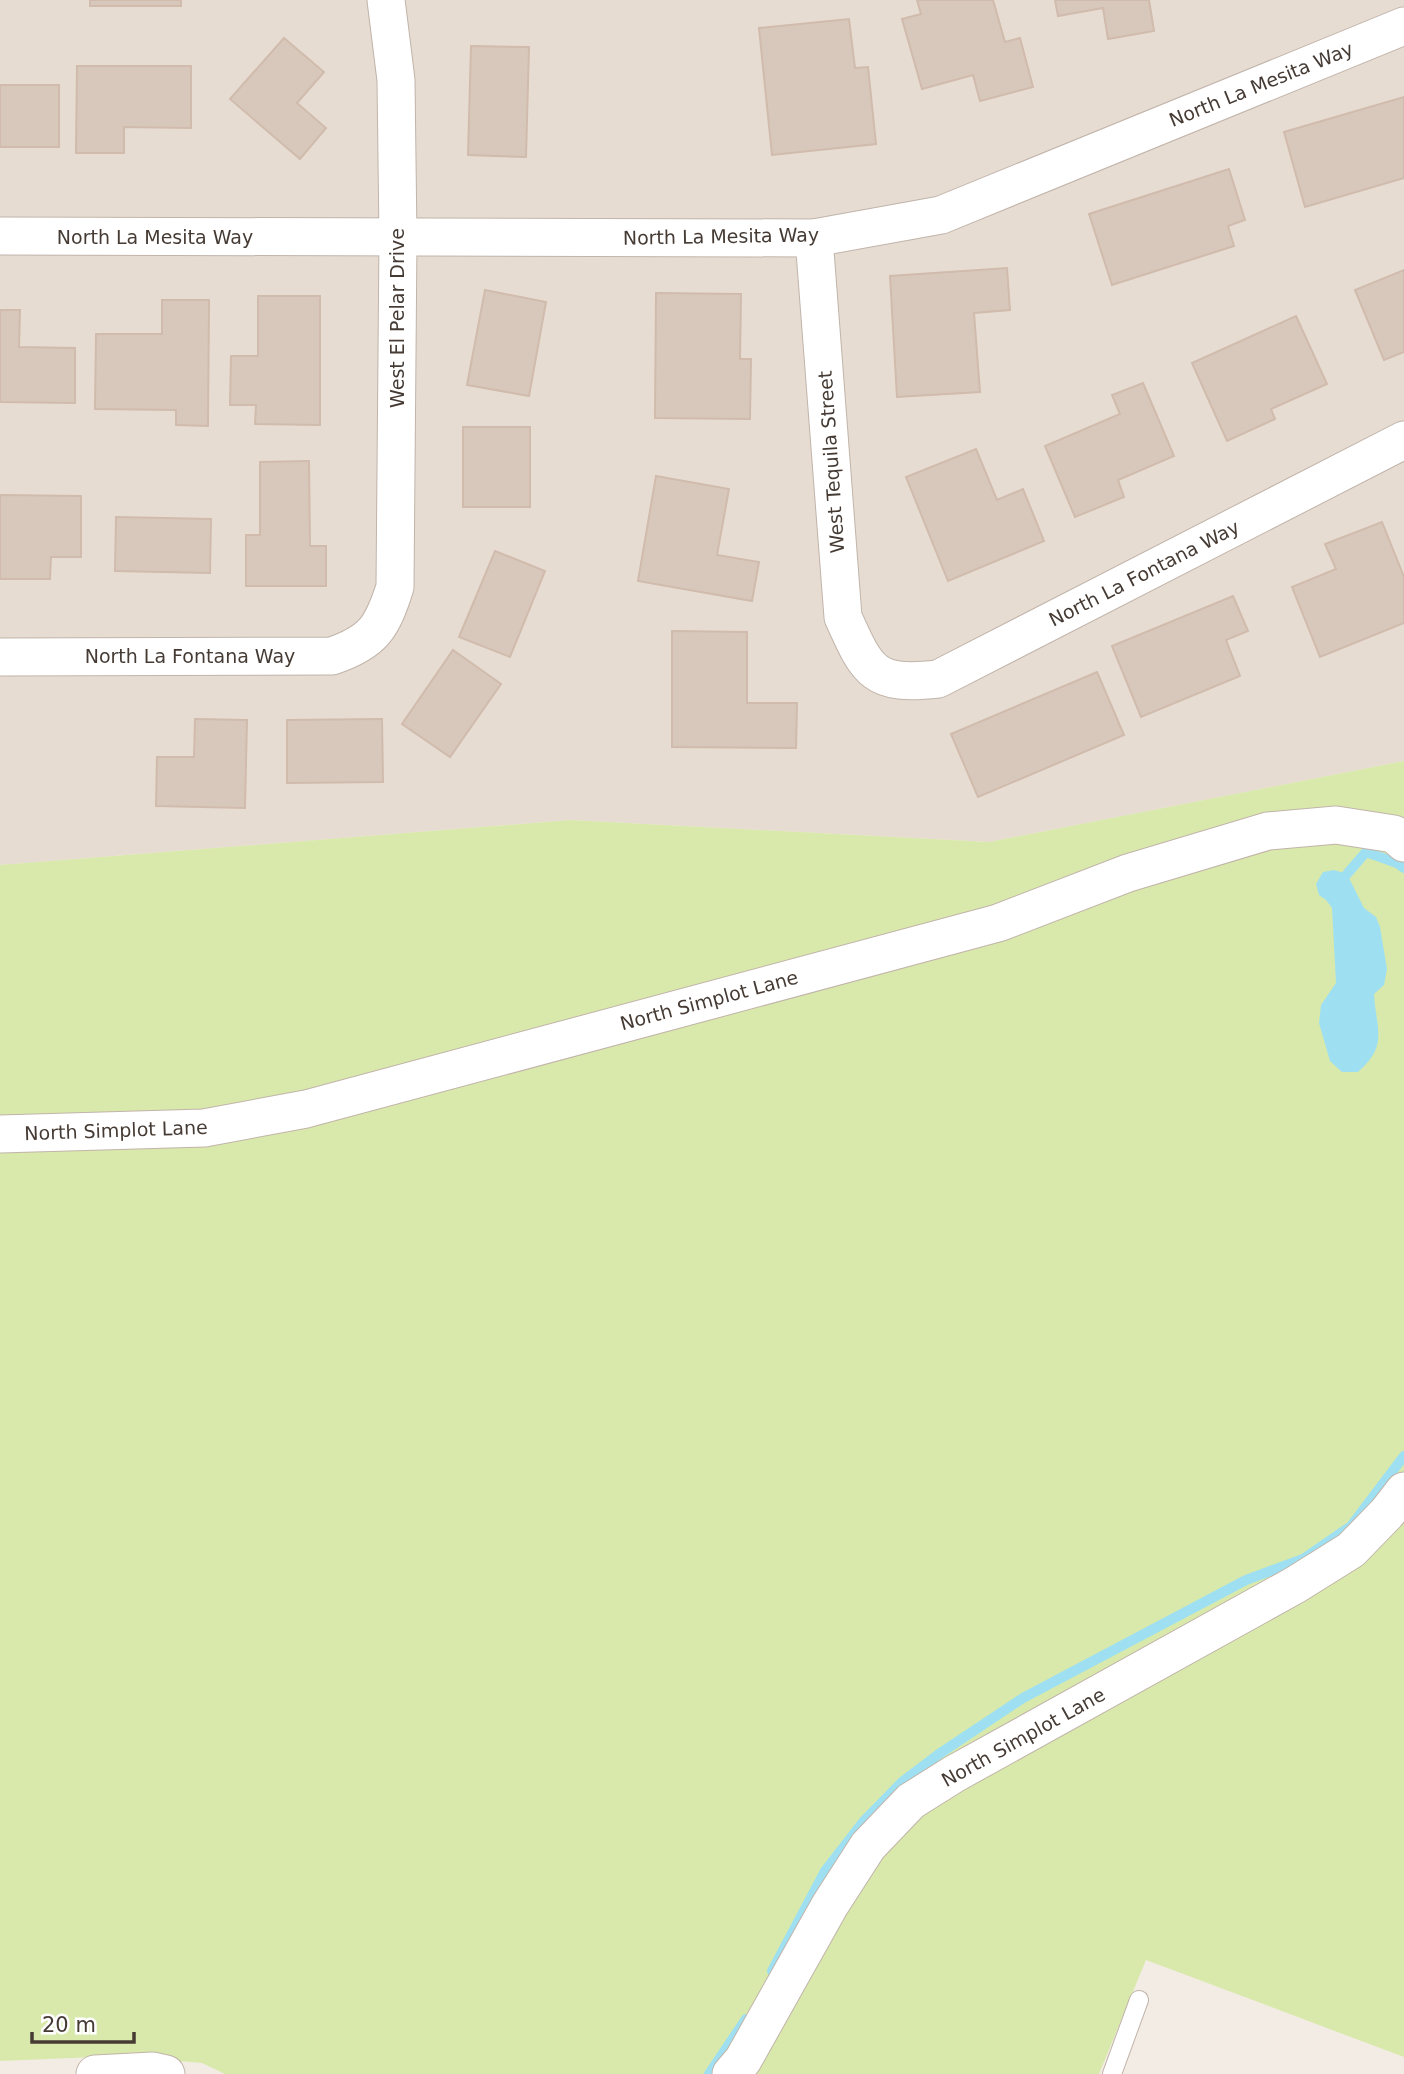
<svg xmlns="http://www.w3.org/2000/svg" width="1404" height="2074" viewBox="0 0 1404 2074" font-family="'DejaVu Sans',sans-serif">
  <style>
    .residential { fill: #e7dcd2 }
    .green { fill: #d9e9ab }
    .water { fill: #9ee0f2 }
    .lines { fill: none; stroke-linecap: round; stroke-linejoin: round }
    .stream { stroke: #9ee0f2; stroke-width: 10 }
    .building { fill: #d8c8bc; stroke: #d0bbac; stroke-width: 2 }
    .service-casing { stroke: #c1b4aa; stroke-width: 20 }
    .minor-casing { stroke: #c1b4aa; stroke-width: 39 }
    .service { stroke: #fff; stroke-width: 18 }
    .minor { stroke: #fff; stroke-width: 37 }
    .labels { text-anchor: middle; stroke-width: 5; stroke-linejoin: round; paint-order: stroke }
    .street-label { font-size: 19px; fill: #453b34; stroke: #fff }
  </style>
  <rect width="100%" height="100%" fill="#f3ece4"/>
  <path class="residential" d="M0,0H1404V761L989,842L570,820L0,865Z"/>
  <path class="green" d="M1404,761V2057L1146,1960L1099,2074H225L202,2063L120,2056L0,2061V865L570,820L989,842Z"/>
  <path class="water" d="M1334,870L1347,874L1364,908L1376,917L1380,927L1387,969L1384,985L1374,994C1376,1029 1389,1045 1358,1072H1342L1330,1061L1319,1023L1321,1005L1336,983L1332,908L1326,900L1319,895L1316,884L1323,872Z"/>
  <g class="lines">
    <g class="stream">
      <path d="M1347,874L1366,852L1397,863L1404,868"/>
      <path d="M772,1971L825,1871L863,1822L902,1782L939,1754L1023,1698L1246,1580L1303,1559L1351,1526L1404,1456"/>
      <path d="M709,2074L746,2019"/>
    </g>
  </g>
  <g class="building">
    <rect x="90" y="0" width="91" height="6"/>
    <path d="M917,0H993L1005,42L1020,38L1033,87L980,101L973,75L922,89L902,19L921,14Z"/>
    <path d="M1055,0H1149L1154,31L1108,39L1103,8L1058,16Z"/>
    <path d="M849,19L855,68L868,67L876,144L772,155L759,28Z"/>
    <path d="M284,38L324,72L297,103L326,128L300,159L230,99Z"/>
    <path d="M471,46L529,47L526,157L468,155Z"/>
    <path d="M77,66H191V128L124,127V153H76Z"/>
    <rect x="0" y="85" width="59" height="62"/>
    <path d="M1404,97V178L1305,207L1284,132Z"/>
    <path d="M1229,169L1245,220L1228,226L1234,246L1112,285L1089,214Z"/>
    <path d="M1007,268L1010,310L974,313L980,392L897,397L890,276Z"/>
    <path d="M1404,270V352L1384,360L1355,290Z"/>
    <path d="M485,290L546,302L529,396L467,385Z"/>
    <path d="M656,293L741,294L740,359H751L750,419L655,418Z"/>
    <path d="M258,296H320V425L255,424L256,405H230L231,356H258Z"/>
    <path d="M162,300H209L208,426L176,425V410L95,409L96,334H162Z"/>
    <path d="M0,310H20L19,347L75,348V403L0,402Z"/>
    <path d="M1296,316L1327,384L1271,409L1275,419L1227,441L1192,363Z"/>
    <path d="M1143,383L1174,456L1118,480L1124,497L1075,517L1045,446L1120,414L1112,395Z"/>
    <rect x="463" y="427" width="67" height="80"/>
    <path d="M976,449L997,500L1023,489L1044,541L948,581L906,477Z"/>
    <path d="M309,461L310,546H326V586H246V535H260V462Z"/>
    <path d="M656,476L729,489L717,555L759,562L752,601L638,581Z"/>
    <path d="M0,495L81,496V557H51L50,579H0Z"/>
    <path d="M116,517L211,519L210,573L115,571Z"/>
    <path d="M1382,522L1404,577V623L1320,657L1292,587L1336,569L1325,544Z"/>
    <path d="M495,551L545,571L510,657L459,637Z"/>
    <path d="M1233,596L1248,631L1226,640L1240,676L1141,717L1112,646Z"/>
    <path d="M672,631L747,632V703H797L796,748L672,747Z"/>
    <path d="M453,650L501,684L450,757L402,724Z"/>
    <path d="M1097,672L1124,735L978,797L951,734Z"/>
    <path d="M195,719L247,720L245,808L156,806L157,757H194Z"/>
    <path d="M382,719L383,782L287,783V720Z"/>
  </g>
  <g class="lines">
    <g class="service-casing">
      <path id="service" d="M1112,2074L1139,2000"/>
    </g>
    <g class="minor-casing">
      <g id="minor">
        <path d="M0,236L814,238L941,215L1404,26"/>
        <path d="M814,238L843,617C868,673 874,686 938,679L1404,440"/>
        <path d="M0,657L332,656C373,642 382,628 395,587L398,238L396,80L386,0"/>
        <path d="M0,1134L204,1128L306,1109L998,923L1128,873L1268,831L1336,825L1394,834L1404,843"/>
        <path d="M95,2074L153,2071L166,2074"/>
        <path d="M731,2074L743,2060L830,1905L868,1846L911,1801L954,1774L1295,1585L1351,1550L1387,1513L1404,1491"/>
      </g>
    </g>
    <use href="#service" class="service"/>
    <use href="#minor" class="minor"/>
  </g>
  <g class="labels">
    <g class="street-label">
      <text transform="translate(1261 84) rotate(-22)" y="7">North La Mesita Way</text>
      <text transform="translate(721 236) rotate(-1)" y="7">North La Mesita Way</text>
      <text x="155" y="244">North La Mesita Way</text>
      <text transform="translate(397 318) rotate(-90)" y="7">West El Pelar Drive</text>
      <text transform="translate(831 462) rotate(-94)" y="7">West Tequila Street</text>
      <text transform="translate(1144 573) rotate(-27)" y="7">North La Fontana Way</text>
      <text x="190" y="663">North La Fontana Way</text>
      <text transform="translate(709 1000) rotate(-15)" y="7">North Simplot Lane</text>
      <text transform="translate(116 1130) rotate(-2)" y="7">North Simplot Lane</text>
      <text transform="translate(1023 1737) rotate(-29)" y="7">North Simplot Lane</text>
    </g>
  </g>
  <path d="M32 2032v10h102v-10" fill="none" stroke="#453b34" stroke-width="3.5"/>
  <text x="42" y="2032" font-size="21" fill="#453b34" stroke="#ffffff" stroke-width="5" paint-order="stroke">20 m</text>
</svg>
